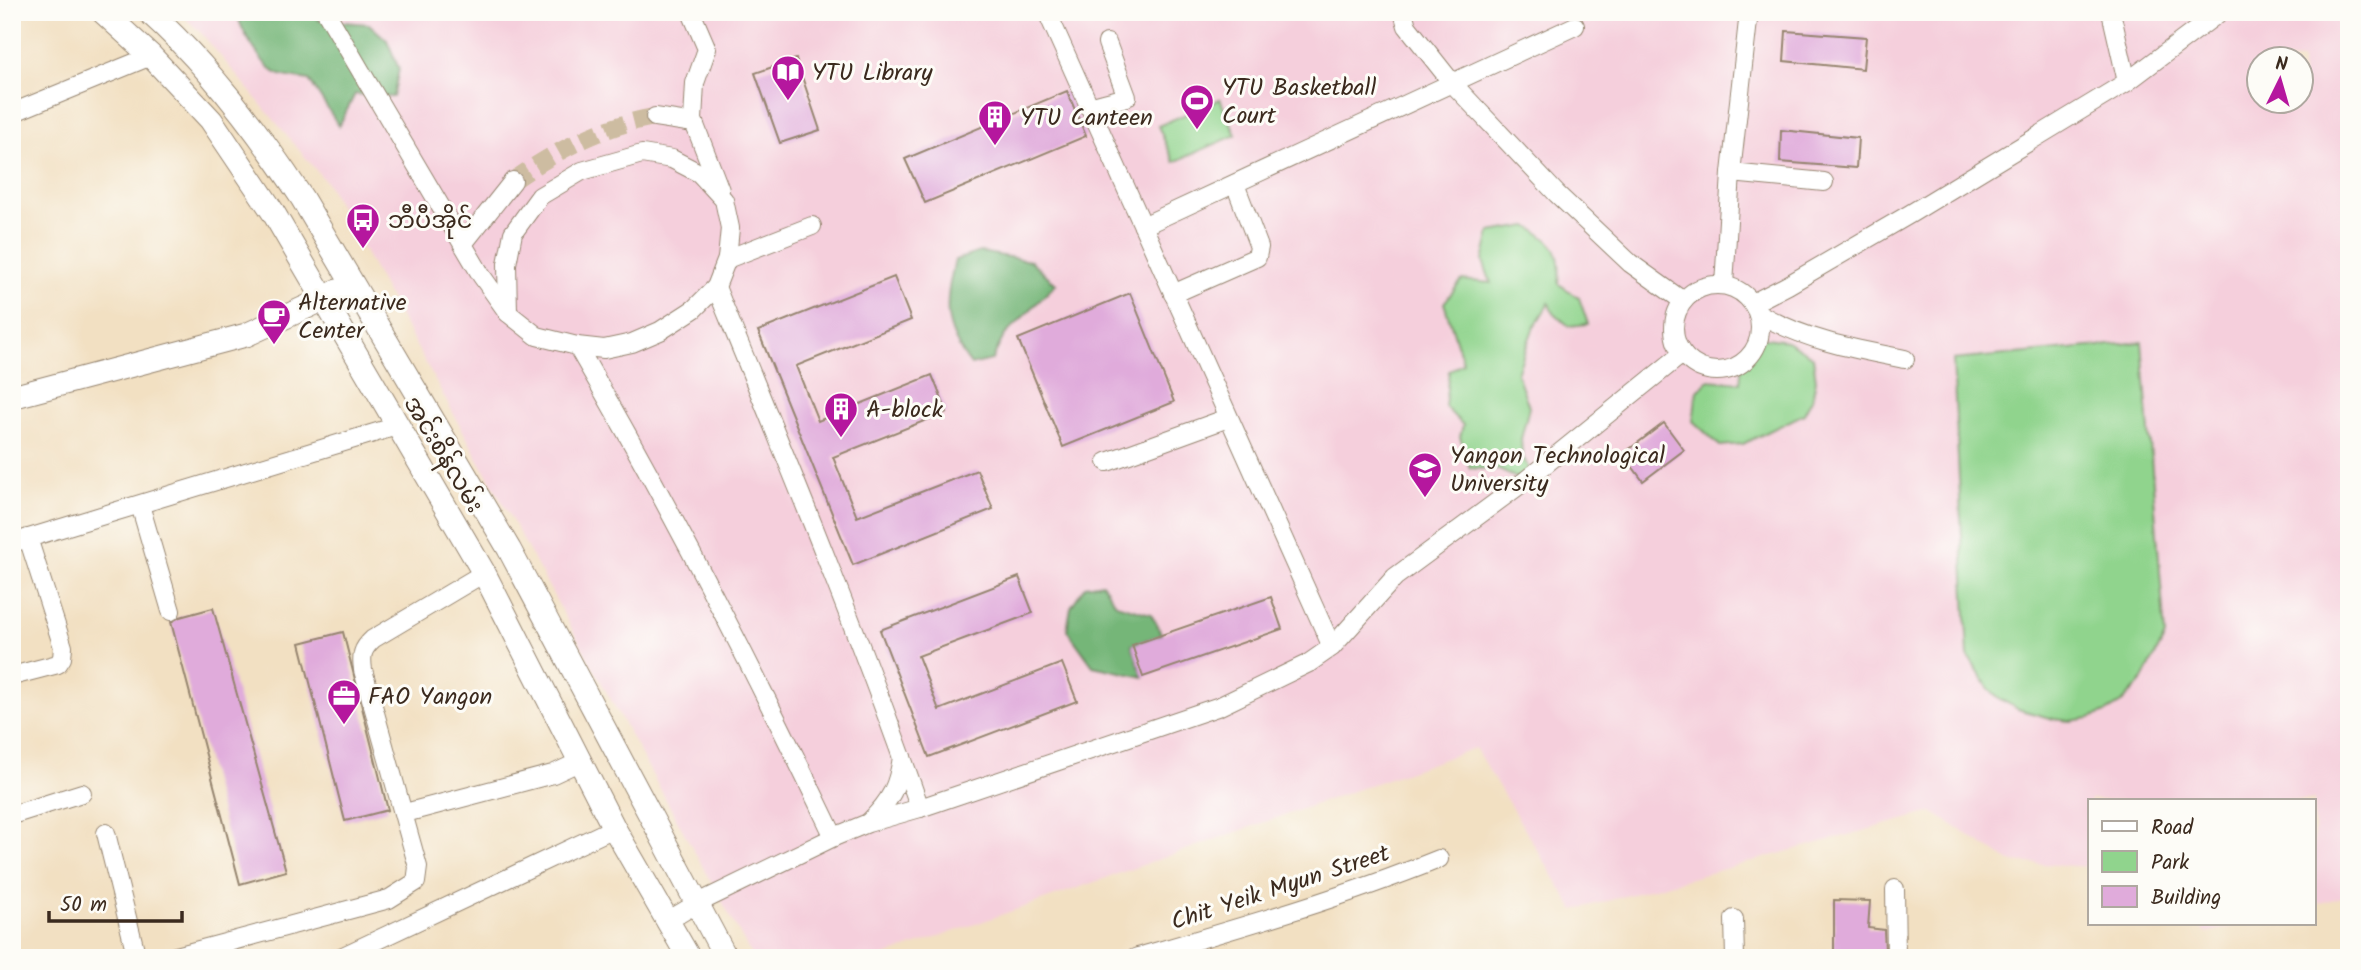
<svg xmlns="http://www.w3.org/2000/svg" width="2361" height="970" viewBox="0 0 2361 970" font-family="Kalam,'Noto Sans Myanmar',sans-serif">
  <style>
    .built { fill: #f5cfdc; fill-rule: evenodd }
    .green { fill: #90d48d; stroke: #667f56; stroke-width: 2 }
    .forest { fill: #74b678; stroke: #58704b; stroke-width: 2 }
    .building { fill: #e0abdb }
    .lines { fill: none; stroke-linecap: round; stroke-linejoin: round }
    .minor-tunnel { stroke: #cdbca1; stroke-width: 18; stroke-dasharray: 18 9; stroke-linecap: butt }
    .minor-casing { stroke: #968570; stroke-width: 20 }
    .major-casing { stroke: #968570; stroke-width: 25 }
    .minor { stroke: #fff; stroke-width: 18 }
    .major { stroke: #fff; stroke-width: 23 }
    .labels { text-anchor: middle; stroke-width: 6; stroke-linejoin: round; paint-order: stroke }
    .poi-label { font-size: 24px; fill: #3b2a1e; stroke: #fdfcf7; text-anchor: start }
    .street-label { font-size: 24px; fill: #3b2a1e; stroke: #fdfcf7 }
  </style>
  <rect width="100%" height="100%" fill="#fdfcf7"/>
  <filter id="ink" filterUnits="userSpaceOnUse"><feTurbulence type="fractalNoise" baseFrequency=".0143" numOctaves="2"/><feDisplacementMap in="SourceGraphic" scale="14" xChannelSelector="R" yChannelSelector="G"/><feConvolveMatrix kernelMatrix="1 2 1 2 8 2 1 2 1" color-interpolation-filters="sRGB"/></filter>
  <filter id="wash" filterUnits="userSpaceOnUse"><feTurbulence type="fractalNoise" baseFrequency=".00686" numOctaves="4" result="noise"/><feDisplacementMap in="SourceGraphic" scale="28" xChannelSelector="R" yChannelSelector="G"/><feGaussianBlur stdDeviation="1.57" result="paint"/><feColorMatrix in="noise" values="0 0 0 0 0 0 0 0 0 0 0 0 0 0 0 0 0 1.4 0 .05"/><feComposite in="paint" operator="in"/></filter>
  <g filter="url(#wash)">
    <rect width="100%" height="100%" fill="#f2e0c2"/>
    <g class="built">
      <path d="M179,12H2349V895L2314,905V800H2090V867L2010,862L1932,812L1574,910L1475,748L879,958H753L326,182L202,34ZM2260,60H2302V102H2260Z"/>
      <path d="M2195,923H2246L2206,933Z"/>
    </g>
    <g class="green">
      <path d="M1220,99L1236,135L1174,162L1158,126Z"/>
      <path d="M1528,226C1556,243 1562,251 1559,284L1579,298L1588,324L1569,326L1552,312L1549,303L1533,329L1517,373L1529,407L1521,439L1522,455L1530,471L1519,479L1499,470L1470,468L1460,437L1463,425L1445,407L1449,371L1463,362L1444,303L1462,280L1491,283L1483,261L1490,232Z"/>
      <path d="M1759,337L1787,341L1813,357L1816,380L1812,399L1804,414L1743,444L1720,446L1693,421L1697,392L1709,380L1740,383L1743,353Z"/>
      <path d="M2142,342L2165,636L2143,680L2123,702L2106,712L2090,718L2070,721L2053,719L2018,709L2000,699L1989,689L1968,656L1953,360Z"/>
    </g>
    <g class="forest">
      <path d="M238,12H320L318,20L369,24L387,40L399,69L393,97L355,94L339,126L309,80C299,78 284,78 276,73C264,67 237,26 238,12Z"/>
      <path d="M980,252L1031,261L1056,284L1004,336L992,360L971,365C942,327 944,305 955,260Z"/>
      <path d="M1102,583L1116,604L1151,614L1162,635L1132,645L1143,677L1093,666L1067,630L1071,607L1085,586Z"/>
    </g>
    <g id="blocks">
      <g class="building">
        <path d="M1786,31L1866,37L1863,69L1784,61Z"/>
        <path d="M796,59L820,130L780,143L755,73Z"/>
        <path d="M1067,91L1086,136L925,203L905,159Z"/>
        <path d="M1781,130L1858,138L1856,168L1780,162Z"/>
        <path d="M894,277L911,320L796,366L818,421L932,375L947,412L833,457L857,517L977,470L993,509L853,565L758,331Z"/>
        <path d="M1130,293L1174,402L1063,447L1018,339Z"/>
        <path d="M1664,423L1684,450L1643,481L1623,454Z"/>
        <path d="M1019,577L1033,613L918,656L939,710L1062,663L1077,701L929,757L880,630Z"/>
        <path d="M1271,597L1282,629L1143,677L1132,645Z"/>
        <path d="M213,608L286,871L240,884L171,622L180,617Z"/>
        <path d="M343,632L388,810L345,821L300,643Z"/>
        <path d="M1834,900L1870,901L1868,928L1884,930L1885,951H1834Z"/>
      </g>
    </g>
  </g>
  <g filter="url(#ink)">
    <use href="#blocks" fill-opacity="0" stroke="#968570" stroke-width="2"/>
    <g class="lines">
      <path class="minor-tunnel" d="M513,181C555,151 604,125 655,117"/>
      <g class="minor-casing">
        <g id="minor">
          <path d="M326,12L481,275L508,313"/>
          <path d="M691,12L707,49L695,83L693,120L720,190"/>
          <path d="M1047,12L1332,647"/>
          <path d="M1403,12L1407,26L1453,84L1557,194L1630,263L1683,301"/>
          <path d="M2111,12L2127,82"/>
          <path d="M1089,107L1127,97L1107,43"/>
          <path d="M12,113L151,56"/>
          <path d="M655,117L694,123"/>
          <path d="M642,154L672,159L699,173L724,200L730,228L727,259L716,287L694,309L660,331L632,343L604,349L577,346L537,336L508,313L507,264L513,233L540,196L582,171Z"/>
          <path d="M1731,173L1824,182"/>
          <path d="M1143,226L1575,26"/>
          <path d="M463,244L513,181"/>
          <path d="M727,259L812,226"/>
          <circle cx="1717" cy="328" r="43"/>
          <path d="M1724,285L1731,173L1749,12"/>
          <path d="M716,287C787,460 858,631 920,808"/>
          <path d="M1173,294L1257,257L1259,247L1235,184"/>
          <path d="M1753,303L1788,285L1910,214L2127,82L2220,12"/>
          <path d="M1758,313C1804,340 1853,349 1905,359"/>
          <path d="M577,346C670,506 754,670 834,837"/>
          <path d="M1107,462L1228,418"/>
          <path d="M140,505L171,611"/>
          <path d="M12,543L397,426"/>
          <path d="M12,676L58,664L62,658L63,647L28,538"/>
          <path d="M405,813L553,774L581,761"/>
          <path d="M12,815L82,793"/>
          <path d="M870,821C891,800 898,786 902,757"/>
          <path d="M106,833L137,958"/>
          <path d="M1895,889L1896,958"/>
          <path d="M1734,919L1735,958"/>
          <path d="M669,920L696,904L834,837L868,823L920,808L1220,706L1309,663L1332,647L1395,577L1521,484L1682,354"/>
          <path d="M169,958L389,899L416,882L418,867L363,670C361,655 362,649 373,639L484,573"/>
          <path d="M339,958L614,828"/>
          <path d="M1135,958C1238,928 1340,899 1439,859"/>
        </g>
      </g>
      <g class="major-casing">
        <g id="major">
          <path d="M103,12L151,56L211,120L273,212L484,573L614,828L689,958"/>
          <path d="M149,12C206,63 260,134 302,198L509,549L726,958"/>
          <path d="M12,397L246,335L324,299L337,291"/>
        </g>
      </g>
      <use href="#minor" class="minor"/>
      <use href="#major" class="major"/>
    </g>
  </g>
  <defs>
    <g id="library-pin" transform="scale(1.75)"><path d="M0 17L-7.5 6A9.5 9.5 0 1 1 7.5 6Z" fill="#b5179e" stroke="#fdfcf7"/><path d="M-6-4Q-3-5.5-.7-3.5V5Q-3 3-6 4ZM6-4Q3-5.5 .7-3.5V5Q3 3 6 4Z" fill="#fff"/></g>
    <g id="stadium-pin" transform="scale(1.75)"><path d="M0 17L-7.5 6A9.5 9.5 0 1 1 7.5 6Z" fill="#b5179e" stroke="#fdfcf7"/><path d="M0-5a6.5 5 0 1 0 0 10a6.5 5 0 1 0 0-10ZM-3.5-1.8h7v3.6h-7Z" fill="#fff"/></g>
    <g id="building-pin" transform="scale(1.75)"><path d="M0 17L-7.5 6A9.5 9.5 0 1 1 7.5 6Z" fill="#b5179e" stroke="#fdfcf7"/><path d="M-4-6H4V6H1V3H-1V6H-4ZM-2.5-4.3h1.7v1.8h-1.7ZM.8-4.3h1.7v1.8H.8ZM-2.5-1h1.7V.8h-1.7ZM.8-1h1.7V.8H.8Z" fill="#fff"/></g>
    <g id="bus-pin" transform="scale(1.75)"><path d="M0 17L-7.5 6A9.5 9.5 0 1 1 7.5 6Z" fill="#b5179e" stroke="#fdfcf7"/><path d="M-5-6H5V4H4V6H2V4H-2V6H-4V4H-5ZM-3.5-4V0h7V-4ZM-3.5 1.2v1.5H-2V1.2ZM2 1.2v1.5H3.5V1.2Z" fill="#fff"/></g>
    <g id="cafe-pin" transform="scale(1.75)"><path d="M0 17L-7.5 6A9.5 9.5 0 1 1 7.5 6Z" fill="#b5179e" stroke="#fdfcf7"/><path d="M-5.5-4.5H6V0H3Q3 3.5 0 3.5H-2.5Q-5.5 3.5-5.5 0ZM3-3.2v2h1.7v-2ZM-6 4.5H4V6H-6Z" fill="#fff"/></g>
    <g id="university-pin" transform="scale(1.75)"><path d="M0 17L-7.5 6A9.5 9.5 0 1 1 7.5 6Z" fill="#b5179e" stroke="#fdfcf7"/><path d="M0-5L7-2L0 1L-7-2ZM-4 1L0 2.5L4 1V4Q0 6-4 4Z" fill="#fff"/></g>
    <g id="office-pin" transform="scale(1.75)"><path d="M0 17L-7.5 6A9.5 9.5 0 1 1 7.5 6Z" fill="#b5179e" stroke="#fdfcf7"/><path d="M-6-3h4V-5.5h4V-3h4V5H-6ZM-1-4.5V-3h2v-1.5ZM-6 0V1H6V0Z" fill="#fff"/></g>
  </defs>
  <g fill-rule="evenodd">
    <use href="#library-pin" x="788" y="72"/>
    <use href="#stadium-pin" x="1197" y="101"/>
    <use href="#building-pin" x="995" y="117"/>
    <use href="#bus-pin" x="363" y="220"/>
    <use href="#cafe-pin" x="274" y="316"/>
    <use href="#building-pin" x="841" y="409"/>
    <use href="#university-pin" x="1425" y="469"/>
    <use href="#office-pin" x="344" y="696"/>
  </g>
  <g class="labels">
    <g class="poi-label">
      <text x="812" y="80">YTU Library</text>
      <text x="1222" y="95">YTU Basketball<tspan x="1222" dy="28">Court</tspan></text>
      <text x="1020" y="125">YTU Canteen</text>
      <text x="388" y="228">ဘီပီအိုင်</text>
      <text x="298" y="310">Alternative<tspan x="298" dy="28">Center</tspan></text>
      <text x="866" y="417">A-block</text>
      <text x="1450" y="463">Yangon Technological<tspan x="1450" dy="28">University</tspan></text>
      <text x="368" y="704">FAO Yangon</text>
    </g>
    <g class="street-label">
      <text transform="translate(444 454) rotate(59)" y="8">အင်းစိန်လမ်း</text>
      <text transform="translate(1280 887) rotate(-18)" y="8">Chit Yeik Myun Street</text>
    </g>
  </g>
  <rect width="2361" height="970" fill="none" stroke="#fdfcf7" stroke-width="42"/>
  <rect x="2088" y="799" width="228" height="126" fill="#fdfcf7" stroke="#afa8a0" stroke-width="2"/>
  <rect x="2102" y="821" width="35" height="10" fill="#ffffff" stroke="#afa8a0" stroke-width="2"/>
  <text x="2151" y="834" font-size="21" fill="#3b2a1e">Road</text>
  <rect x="2102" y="851" width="35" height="21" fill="#90d48d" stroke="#afa8a0" stroke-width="2"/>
  <text x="2151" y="869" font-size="21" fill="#3b2a1e">Park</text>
  <rect x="2102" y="886" width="35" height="21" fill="#e0abdb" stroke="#afa8a0" stroke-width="2"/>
  <text x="2151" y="904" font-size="21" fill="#3b2a1e">Building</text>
  <g transform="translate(2280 80) rotate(5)"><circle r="33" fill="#fdfcf7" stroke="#afa8a0" stroke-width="2"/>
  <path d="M0-5L12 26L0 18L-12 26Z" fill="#b5179e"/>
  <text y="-10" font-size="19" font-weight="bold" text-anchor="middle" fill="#3b2a1e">N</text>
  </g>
  <path d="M49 911v10h133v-10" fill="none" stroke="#3b2a1e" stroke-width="3.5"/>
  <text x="60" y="911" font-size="21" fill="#3b2a1e" stroke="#fdfcf7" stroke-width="5" paint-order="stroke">50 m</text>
</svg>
